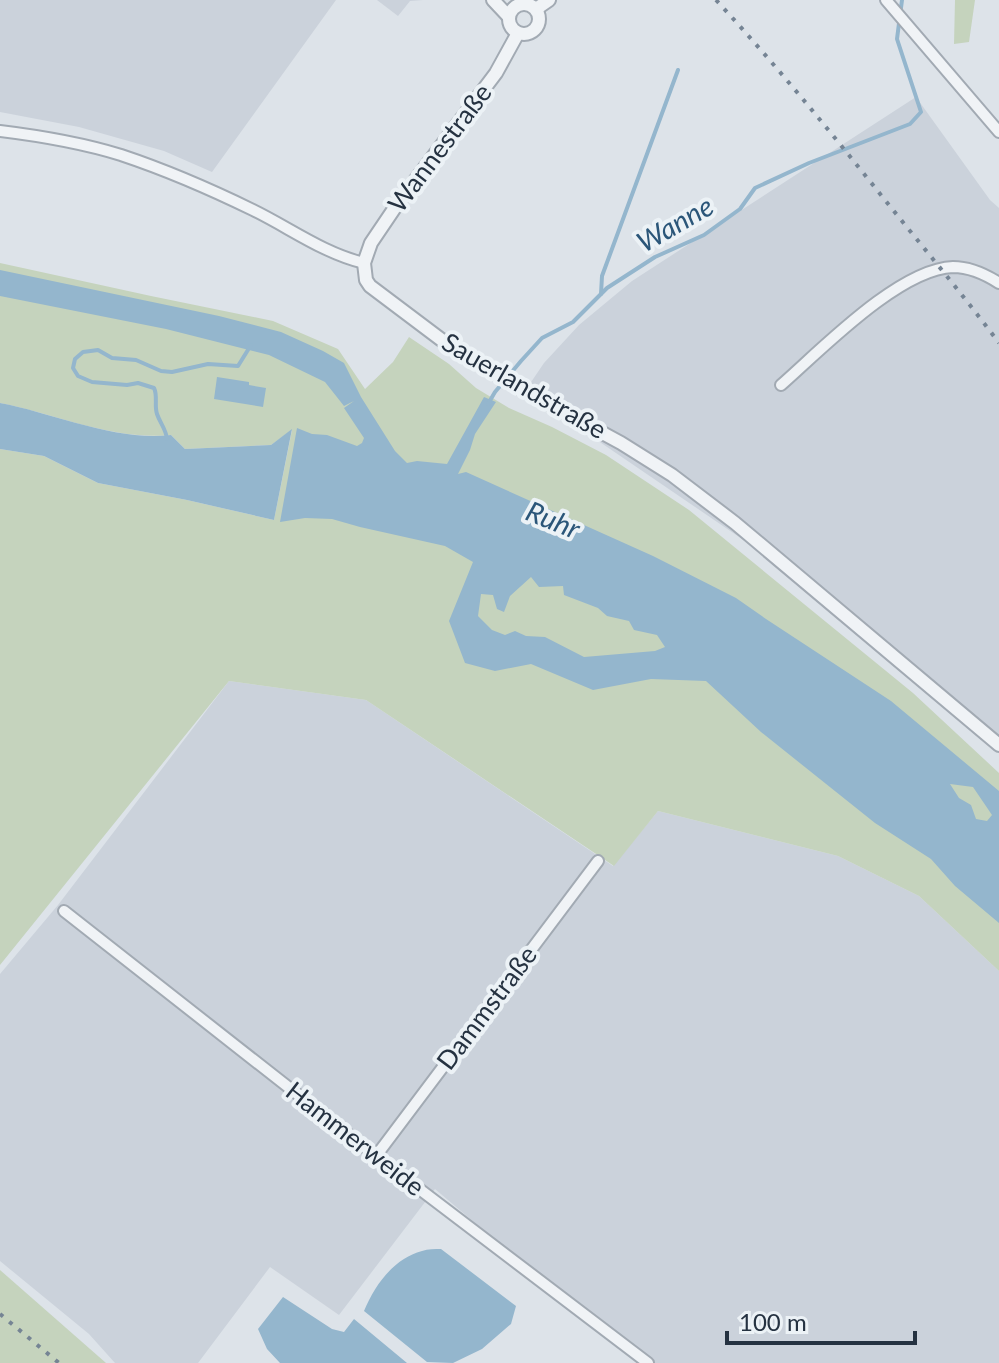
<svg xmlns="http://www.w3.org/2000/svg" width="999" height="1363" viewBox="0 0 999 1363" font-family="Lato,sans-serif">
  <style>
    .built { fill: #cbd2db }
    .green { fill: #c5d3bd }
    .water { fill: #94b6cd; fill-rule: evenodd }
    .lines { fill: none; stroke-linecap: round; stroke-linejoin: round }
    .stream { stroke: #94b6cd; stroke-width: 4 }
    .minor-casing { stroke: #a2aab3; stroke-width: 14 }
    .tertiary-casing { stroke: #a2aab3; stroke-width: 16 }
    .minor { stroke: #f0f3f6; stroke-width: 10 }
    .tertiary { stroke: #f0f3f6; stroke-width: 12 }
    .rail { stroke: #758494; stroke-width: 4; stroke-dasharray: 4 8; stroke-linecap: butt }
    .labels { text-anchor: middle; stroke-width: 8; stroke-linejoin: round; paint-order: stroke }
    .street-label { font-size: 26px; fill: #253241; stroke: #ecf2f6 }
    .water-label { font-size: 28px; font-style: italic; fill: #2b5679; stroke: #ecf2f6 }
  </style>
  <rect width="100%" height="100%" fill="#dde3e9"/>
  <g class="built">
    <path d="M0,0H336L212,172L164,151L79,127L0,112Z"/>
    <path d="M377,0H423L410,1L398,16Z"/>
    <path d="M916,97L990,200L999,208V737L811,586L525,391L544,363L579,325L632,281Z"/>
    <path d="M229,681L366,700L613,866L658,811L838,856L919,896L999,971V1363H654L567,1301L435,1189L339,1315L270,1267L198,1363H115L89,1334L0,1261V974L58,905Z"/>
  </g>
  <g class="green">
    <path d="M955,0H975L969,42L954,44Z"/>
    <path d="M0,263L151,296L273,321L338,349L365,389L393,362L409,337L449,364L476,388L509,408L552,427L606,455L689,510L913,693L999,773V971L919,896L838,856L658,811L614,866L366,700L229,681L0,965V449L44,456L98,483L187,500L274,520L292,430L271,445L185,449L171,435C114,441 56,414 0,403Z"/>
    <path d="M0,1270L106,1363H0Z"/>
  </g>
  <g class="water">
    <path d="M0,270L219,316L281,332L323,351L344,363L361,397L395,451L407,463L417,461L447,464L484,397L496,402L475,434L470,450L458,474L466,472L506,490L653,556L736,598L766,619L891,701L999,791V923L955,886L931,859L875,823L761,732L706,681L651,679L593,690L531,664L495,671L465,663L449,621L473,562L445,546L360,527L332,519L305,518L280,522L297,428L312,434L327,435L357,446L362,443L364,438L344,408L354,401L344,406L325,382L269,355L166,329L0,296ZM531,577L539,587L563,586L564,595L598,608L607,616L629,621L634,630L657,635L665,647L655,651L584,657L545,637L526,636L515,631L505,635L492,630L478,616L481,594L493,595L497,609L504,612L510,596ZM950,784L973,787L992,815L987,821L976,819L971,805L959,798Z"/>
    <path d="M217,377L249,382V385L266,388L263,407L214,399Z"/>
    <path d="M0,403C53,413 118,442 171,435L185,449L271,445L292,429L274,520L187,500L98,483L44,456L0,449Z"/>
    <path d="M441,1249L516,1306L511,1324L482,1349L453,1363L427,1362L364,1311C375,1285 393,1259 422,1251C428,1249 435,1249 441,1249Z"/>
    <path d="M283,1297L332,1329L344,1332L354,1319L407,1363H280L267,1349L258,1329Z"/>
  </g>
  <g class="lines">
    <g class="stream">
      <path d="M601,294L602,276L678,70"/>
      <path d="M488,404L495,392L521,361L542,338L573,322L607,288L655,257L704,235L740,209L755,188L809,163L910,124L921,112L897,39L902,0"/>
      <path d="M167,439C166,429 160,423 157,414C154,405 158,396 154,388L138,383L127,385L92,382L78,376L73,368L75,359L83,352L98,350L112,358L136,360L161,371L172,372L208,364L238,366L251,345"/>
    </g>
    <g class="minor-casing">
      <g id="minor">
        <path d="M886,0L999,132"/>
        <path d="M0,131C41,136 82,143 121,155C166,170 210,189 253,210C290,228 323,253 364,263"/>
        <path d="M781,385C821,350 899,269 953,267C970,267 985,274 999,283"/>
        <path d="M64,911L376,1156L648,1363"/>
        <path d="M376,1156L598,861"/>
      </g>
    </g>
    <g class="tertiary-casing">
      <g id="tertiary">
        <path d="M493,0L509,17"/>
        <circle cx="524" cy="19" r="15"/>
        <path d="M536,9L549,0"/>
        <path d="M518,33L496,73L396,206L371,243L364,263L366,280L370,286L443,341L514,385L621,443L672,475L735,523L999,745"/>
      </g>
    </g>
    <use href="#minor" class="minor"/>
    <use href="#tertiary" class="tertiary"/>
    <g class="rail">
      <path d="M716,0C777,66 833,135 889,205C926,251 964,296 999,343"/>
      <path d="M0,1314L59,1363"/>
    </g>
  </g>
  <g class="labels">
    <g class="street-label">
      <text transform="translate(440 148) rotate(-53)" y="9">Wannestraße</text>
      <text transform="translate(524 386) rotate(30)" y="9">Sauerlandstraße</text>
      <text transform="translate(487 1008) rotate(-53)" y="9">Dammstraße</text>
      <text transform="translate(355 1139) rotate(38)" y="9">Hammerweide</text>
    </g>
    <g class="water-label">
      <text transform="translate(675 224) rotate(-30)" y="10">Wanne</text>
      <text transform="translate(553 520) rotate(22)" y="10">Ruhr</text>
    </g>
  </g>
  <path d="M727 1331v12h188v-12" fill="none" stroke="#253241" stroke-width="4"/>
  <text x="739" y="1331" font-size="24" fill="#253241" stroke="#ecf2f6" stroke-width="6" paint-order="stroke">100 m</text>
</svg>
